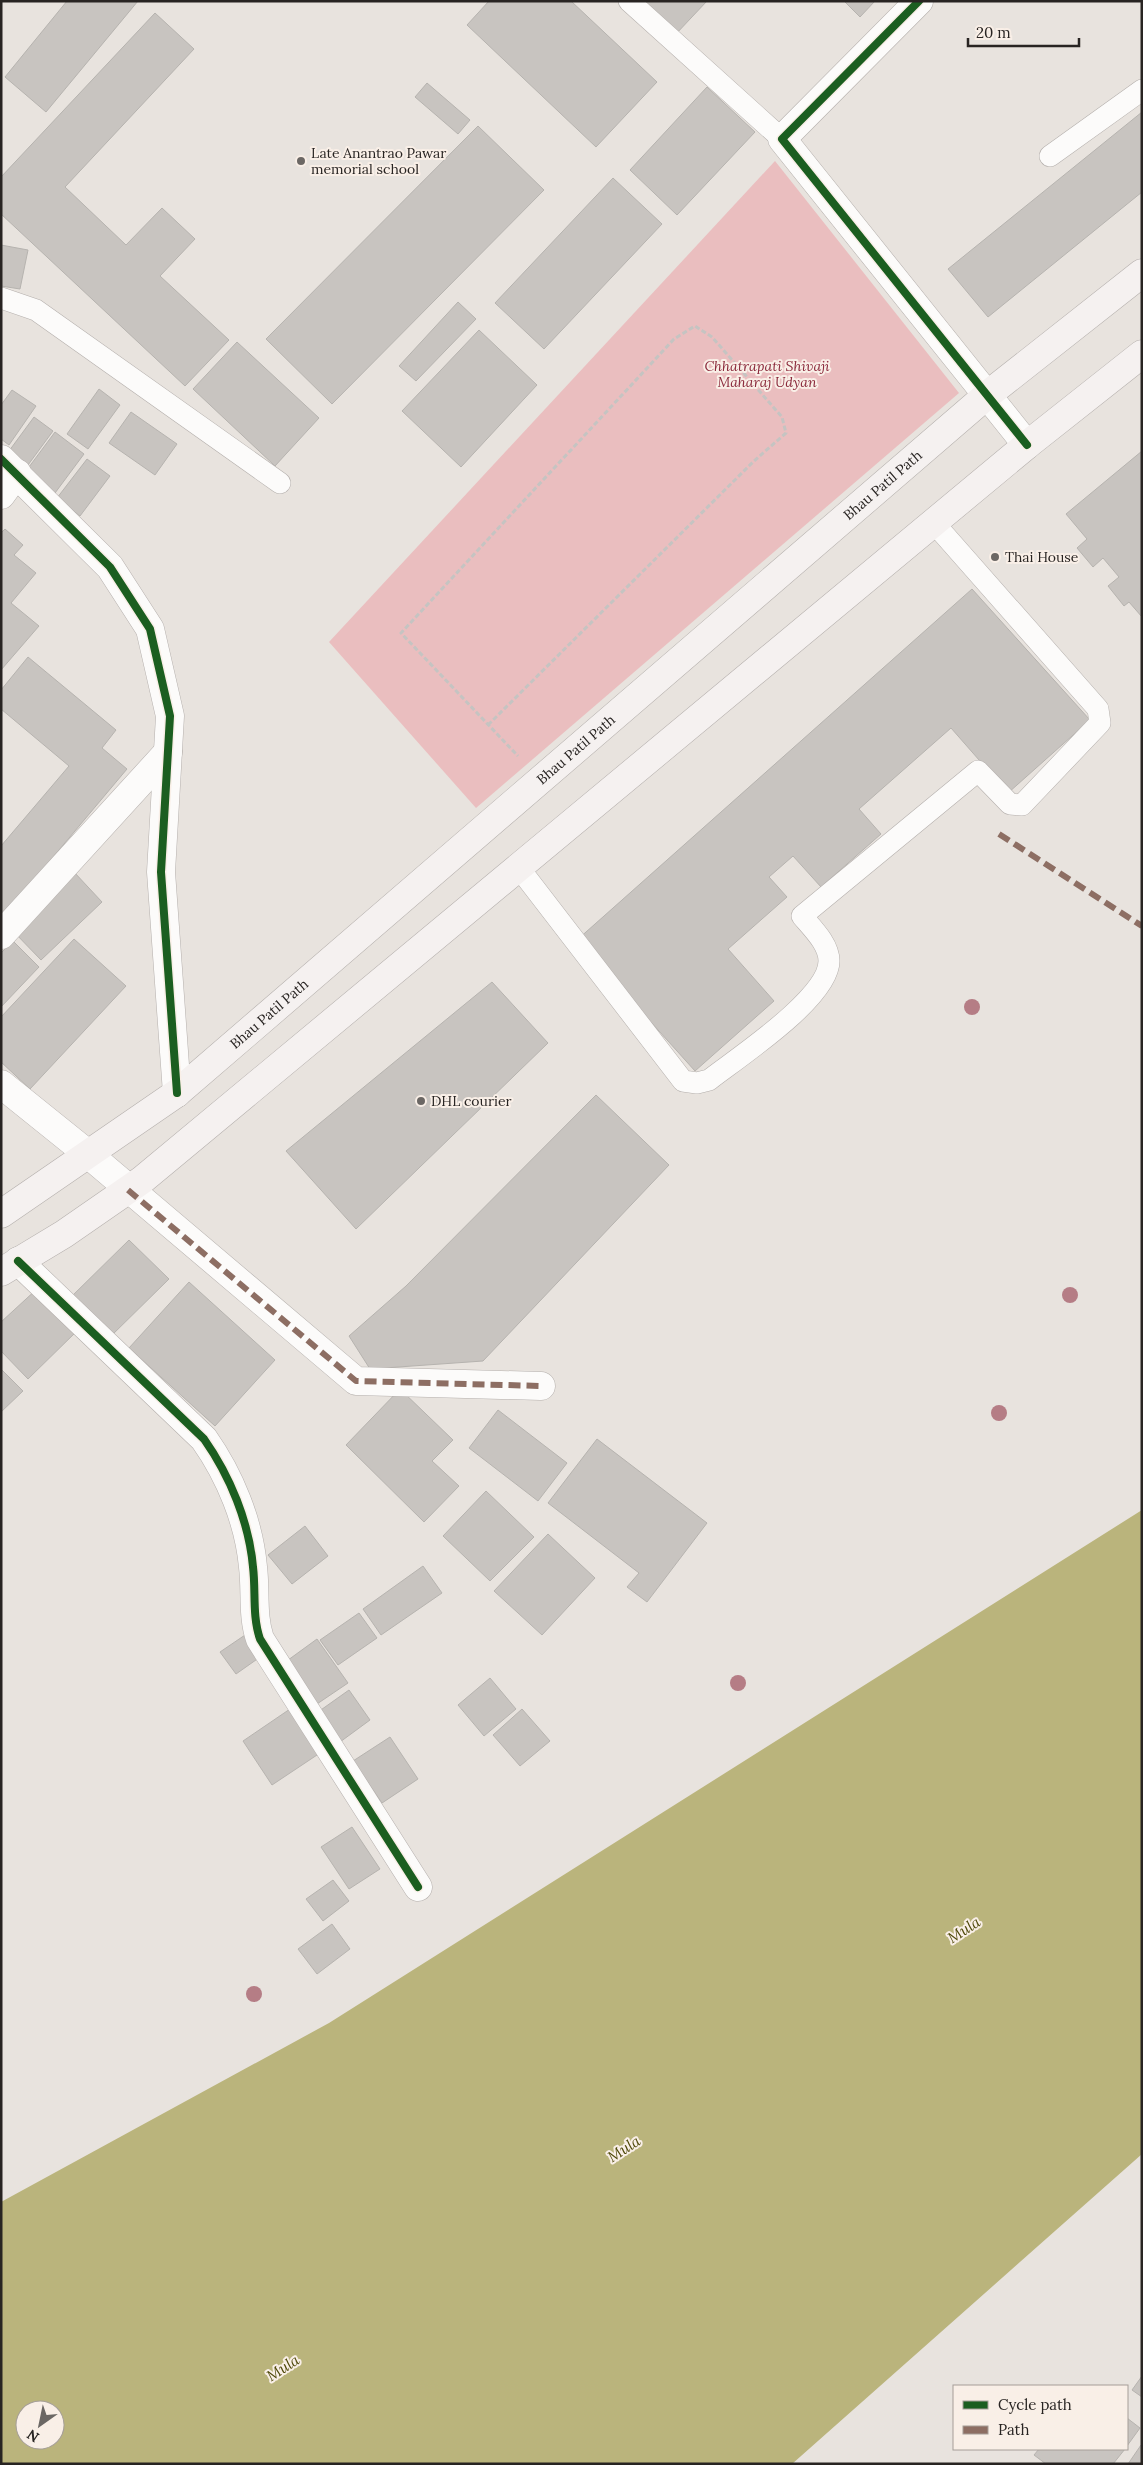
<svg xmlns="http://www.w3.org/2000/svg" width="1143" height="2465" viewBox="0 0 1143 2465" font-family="Lora,serif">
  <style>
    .green { fill: #eabebf }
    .water { fill: #bab47c; fill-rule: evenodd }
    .building { fill: #c8c4c0; stroke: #b6b3af }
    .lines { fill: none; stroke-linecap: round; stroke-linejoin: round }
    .service-casing { stroke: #b4afac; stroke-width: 22 }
    .minor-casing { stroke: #b4afac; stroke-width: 29 }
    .secondary-casing { stroke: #b4afac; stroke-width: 29 }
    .path { stroke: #c5c4c2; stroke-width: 3; stroke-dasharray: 5 2.5; stroke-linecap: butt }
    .service { stroke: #fcfbfa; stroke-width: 21 }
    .minor { stroke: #fcfbfa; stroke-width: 28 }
    .secondary { stroke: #f5f1f0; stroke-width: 28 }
    .quiet { stroke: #8d6e63; stroke-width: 6; stroke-dasharray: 12 6; stroke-linecap: butt }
    .cycleway-casing { stroke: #f9efe7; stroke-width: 11 }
    .cycleway { stroke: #1b5e20; stroke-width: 8 }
    .tree { fill: #b57d85 }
    .poi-dot { fill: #6b6764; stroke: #f9efe7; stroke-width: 2 }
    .labels { text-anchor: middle; stroke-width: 4; stroke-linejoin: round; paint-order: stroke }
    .poi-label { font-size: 14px; fill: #282422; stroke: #f9efe7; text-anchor: start }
    .park-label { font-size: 14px; font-style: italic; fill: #8b2a3c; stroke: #f9efe7 }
    .street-label { font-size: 14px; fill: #282422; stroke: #f9efe7 }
    .water-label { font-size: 15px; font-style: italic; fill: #4f490a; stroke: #f9efe7 }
  </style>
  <rect width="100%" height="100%" fill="#e8e3de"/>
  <path class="green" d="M775,161L959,393L476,808L329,642Z"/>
  <path class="water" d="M1142,1510V2154L792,2464H1V2202L329,2023ZM25,2410H55V2440H25Z"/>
  <g class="building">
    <path d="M67,1H138L46,112L5,77Z"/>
    <path d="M489,1H571L657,82L596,147L467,25Z"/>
    <path d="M640,1H707L675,35Z"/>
    <path d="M844,1H875L860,17Z"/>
    <path d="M155,13L194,49L65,187L126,245L162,208L195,239L160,276L229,340L185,386L1,214V177Z"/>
    <path d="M427,83L470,120L458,134L415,97Z"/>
    <path d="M707,87L755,132L677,215L630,170Z"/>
    <path d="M1142,112V192L988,317L948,269Z"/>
    <path d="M478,126L544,190L332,404L266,339Z"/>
    <path d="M613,178L662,224L544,349L495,303Z"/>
    <path d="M1,245L28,250L20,289L1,286Z"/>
    <path d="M458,302L476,319L416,381L399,366Z"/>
    <path d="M479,330L537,385L461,467L402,411Z"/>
    <path d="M237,342L319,418L275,466L193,389Z"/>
    <path d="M99,389L120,405L88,449L67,434Z"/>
    <path d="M12,390L36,406L9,445L1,439V405Z"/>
    <path d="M131,412L177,444L155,475L109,443Z"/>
    <path d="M34,417L53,431L28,465L9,451Z"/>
    <path d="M55,432L84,454L55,493L26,471Z"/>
    <path d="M1142,451V617L1129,602L1124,606L1108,586L1119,577L1103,558L1093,567L1077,548L1087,539L1066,514Z"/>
    <path d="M87,459L110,476L80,516L57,498Z"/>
    <path d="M5,529L23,545L14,555L36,573L11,603L39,626L1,670V533Z"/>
    <path d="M972,589L1090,720L1008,793L951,728L859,809L881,834L821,887L793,856L769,877L787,897L728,949L774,1001L695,1071L577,940Z"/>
    <path d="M28,657L116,730L102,748L127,769L1,919V846L69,766L1,709V690Z"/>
    <path d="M74,872L102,902L41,960L13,931Z"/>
    <path d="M74,939L126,986L30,1089L1,1062V1017Z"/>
    <path d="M13,941L39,967L1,1007V953Z"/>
    <path d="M492,982L548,1043L356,1229L286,1151Z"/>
    <path d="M596,1095L669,1165L483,1361L370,1369L349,1336L406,1286Z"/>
    <path d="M129,1240L169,1279L109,1338L70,1298Z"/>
    <path d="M189,1282L275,1360L215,1426L129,1348Z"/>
    <path d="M38,1288L78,1330L28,1379L1,1351V1322Z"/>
    <path d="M1,1369L23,1391L1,1412Z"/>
    <path d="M400,1389L453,1440L432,1461L459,1486L424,1522L346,1445Z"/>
    <path d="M498,1410L567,1463L538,1501L469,1448Z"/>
    <path d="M597,1439L707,1523L647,1602L627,1587L639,1573L548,1503Z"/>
    <path d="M486,1491L534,1537L490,1581L443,1536Z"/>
    <path d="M305,1526L328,1556L292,1584L268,1555Z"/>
    <path d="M548,1534L595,1578L542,1635L494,1591Z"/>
    <path d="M423,1566L442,1593L381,1635L363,1609Z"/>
    <path d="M359,1613L377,1638L338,1665L320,1640Z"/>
    <path d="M248,1633L263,1655L236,1674L220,1652Z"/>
    <path d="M317,1639L348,1683L314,1706L284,1663Z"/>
    <path d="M490,1678L516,1709L484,1736L458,1705Z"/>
    <path d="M349,1690L370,1720L340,1742L318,1712Z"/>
    <path d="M290,1709L320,1753L272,1785L243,1741Z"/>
    <path d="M522,1709L550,1741L520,1766L493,1735Z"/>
    <path d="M390,1737L418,1779L382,1803L353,1761Z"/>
    <path d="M352,1827L380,1869L349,1889L321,1847Z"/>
    <path d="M333,1880L349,1901L323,1921L306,1899Z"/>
    <path d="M332,1924L350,1949L317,1974L298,1949Z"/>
    <path d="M1142,2376V2397L1132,2390Z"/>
    <path d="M1127,2418L1140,2428L1127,2446Z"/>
    <path d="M1141,2445L1142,2464H1128Z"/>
    <path d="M1039,2449H1125L1113,2464H1046L1034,2455Z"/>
  </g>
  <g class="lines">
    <g class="service-casing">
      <g id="service">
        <path d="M629,1L782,139"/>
        <path d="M1050,156L1142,90"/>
        <path d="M1,298L36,310L280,483"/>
        <path d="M519,868L683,1081L697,1083L709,1080C737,1058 829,998 829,961C829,944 812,928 802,916L978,771L1010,804L1022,805L1100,723L1098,709L934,523"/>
      </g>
    </g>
    <g class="minor-casing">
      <g id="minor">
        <path d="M919,1L782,139L1027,445"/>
        <path d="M1,459L110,567L150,629L170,716L161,872L177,1093"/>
        <path d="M1,495L17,473"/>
        <path d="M1,935L168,752"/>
        <path d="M1,1084L88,1154L356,1381L541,1386"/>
        <path d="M18,1261L204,1439C230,1476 249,1522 253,1567C256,1591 252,1616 260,1639L418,1887"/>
      </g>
    </g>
    <g class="secondary-casing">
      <g id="secondary">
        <path id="s1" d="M1,1214L177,1093L986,396L1142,273"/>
        <path d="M1,1272L64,1234L142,1180L1027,445L1142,354"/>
      </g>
    </g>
    <path class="path" d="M488,725L754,461L786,433L782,417L712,337L695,326L674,339L401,633L518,756"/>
    <use href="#service" class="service"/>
    <use href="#minor" class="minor"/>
    <use href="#secondary" class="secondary"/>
    <g class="quiet">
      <path d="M999,834L1142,926"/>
      <path d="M128,1190L356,1381L541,1386"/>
    </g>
    <g class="cycleway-casing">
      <g id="cycleway">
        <path d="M919,1L782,139L1027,445"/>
        <path d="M1,459L110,567L150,629L170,716L161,872L177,1093"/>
        <path d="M18,1261L204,1439C230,1476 249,1522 253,1567C256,1591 252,1616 260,1639L418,1887"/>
      </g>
    </g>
    <use href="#cycleway" class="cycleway"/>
  </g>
  <g class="tree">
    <circle cx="972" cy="1007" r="8"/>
    <circle cx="1070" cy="1295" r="8"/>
    <circle cx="999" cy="1413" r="8"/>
    <circle cx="738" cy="1683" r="8"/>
    <circle cx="254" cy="1994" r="8"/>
  </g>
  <g class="poi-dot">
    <circle cx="301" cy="161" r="5"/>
    <circle cx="995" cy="557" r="5"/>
    <circle cx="421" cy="1101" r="5"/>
  </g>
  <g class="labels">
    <g class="poi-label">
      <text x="311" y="158">Late Anantrao Pawar<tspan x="311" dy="16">memorial school</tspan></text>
      <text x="1005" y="562">Thai House</text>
      <text x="431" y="1106">DHL courier</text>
    </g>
    <g class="park-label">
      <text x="767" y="371">Chhatrapati Shivaji<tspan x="767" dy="16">Maharaj Udyan</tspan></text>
    </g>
    <g class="street-label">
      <text dy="5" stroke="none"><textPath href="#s1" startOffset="1145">Bhau Patil Path</textPath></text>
      <text dy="5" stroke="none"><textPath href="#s1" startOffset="740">Bhau Patil Path</textPath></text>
      <text dy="5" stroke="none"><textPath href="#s1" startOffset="335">Bhau Patil Path</textPath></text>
    </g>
    <g class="water-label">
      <text transform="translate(964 1930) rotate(-33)" y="5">Mula</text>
      <text transform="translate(624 2149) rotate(-33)" y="5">Mula</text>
      <text transform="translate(283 2368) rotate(-33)" y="5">Mula</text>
    </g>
  </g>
  <rect width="1143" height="2465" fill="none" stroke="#282422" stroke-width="5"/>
  <rect x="953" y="2385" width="175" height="65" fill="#f9efe7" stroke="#a59e98"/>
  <rect x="963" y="2401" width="25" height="8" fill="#1b5e20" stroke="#a59e98"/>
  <text x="998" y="2410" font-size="15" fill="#282422">Cycle path</text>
  <rect x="963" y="2426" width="25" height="8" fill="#8d6e63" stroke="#a59e98"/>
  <text x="998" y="2435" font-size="15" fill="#282422">Path</text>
  <g transform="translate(40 2425) rotate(213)"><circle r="24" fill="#f9efe7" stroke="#a59e98"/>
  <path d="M0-4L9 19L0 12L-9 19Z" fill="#6b6764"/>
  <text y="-8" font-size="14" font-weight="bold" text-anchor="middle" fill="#282422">N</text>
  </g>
  <path d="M968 38v8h111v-8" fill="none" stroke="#282422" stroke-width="2.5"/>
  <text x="976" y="38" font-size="15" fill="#282422" stroke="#f9efe7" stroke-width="4" paint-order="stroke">20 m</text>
</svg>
